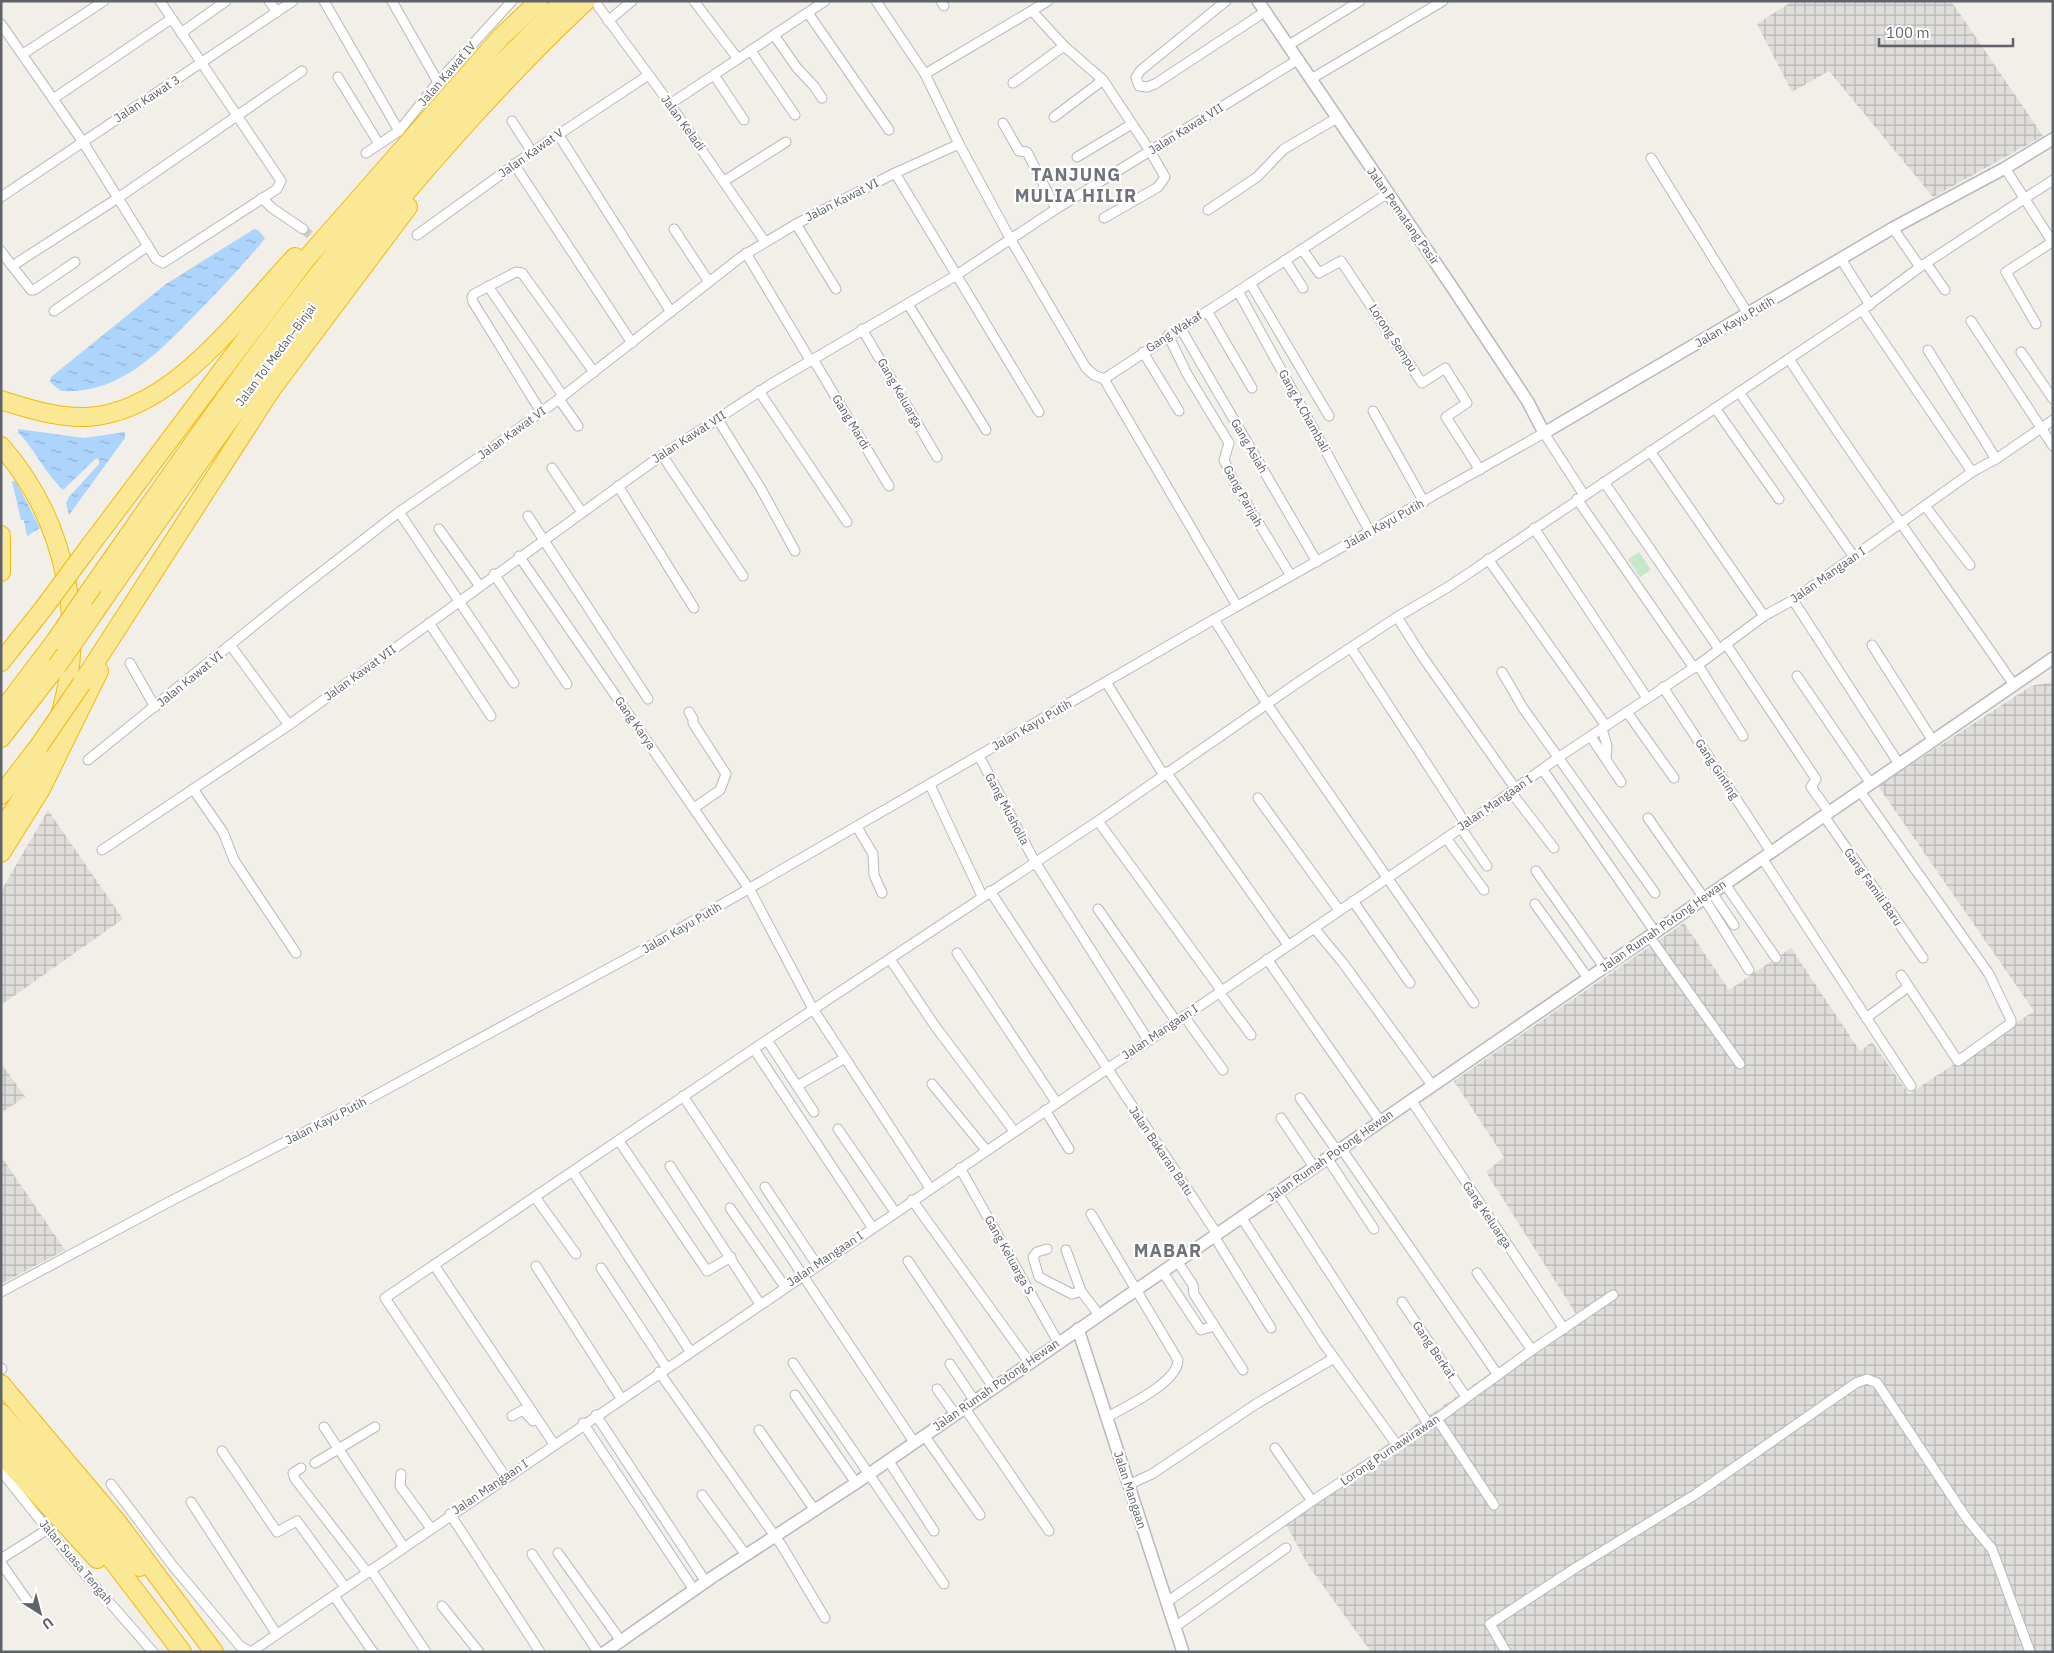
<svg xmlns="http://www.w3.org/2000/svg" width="2054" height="1653" viewBox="0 0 2054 1653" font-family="'IBM Plex Sans',sans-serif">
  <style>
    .industrial { fill: url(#industrial-grid) }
    .pitch { fill: #c6e7c8 }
    .water { fill: url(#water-ripples) }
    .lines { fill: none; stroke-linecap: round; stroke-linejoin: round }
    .minor-tunnel { stroke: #ccccc8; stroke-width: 9; stroke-dasharray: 9 4.5; stroke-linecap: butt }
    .minor-casing { stroke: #b8b9be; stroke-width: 11 }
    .tertiary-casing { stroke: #b8b9be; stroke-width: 14 }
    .motorway-casing { stroke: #f3ba05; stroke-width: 20 }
    .minor { stroke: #fff; stroke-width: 9 }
    .tertiary { stroke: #fff; stroke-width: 11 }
    .motorway { stroke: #fbe895; stroke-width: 18 }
    .motorway-bridge-casing { stroke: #f3ba05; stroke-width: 20; stroke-linecap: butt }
    .motorway-bridge { stroke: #fbe895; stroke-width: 18 }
    .labels { text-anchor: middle; stroke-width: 4.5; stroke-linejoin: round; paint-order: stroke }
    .street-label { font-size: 12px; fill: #5f6268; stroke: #fff }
    .district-label { font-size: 18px; font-weight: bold; letter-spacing: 1px; fill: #70747a; stroke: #fff }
  </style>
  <defs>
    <pattern id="industrial-grid" width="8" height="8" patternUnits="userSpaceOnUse" patternTransform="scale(1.25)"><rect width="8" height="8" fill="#e0deda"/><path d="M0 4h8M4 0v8" fill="none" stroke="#b9b7b5"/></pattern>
    <pattern id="water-ripples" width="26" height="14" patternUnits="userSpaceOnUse" patternTransform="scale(1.25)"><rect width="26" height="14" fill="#acd4fd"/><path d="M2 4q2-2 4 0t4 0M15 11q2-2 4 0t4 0" fill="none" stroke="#8fafd1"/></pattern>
  </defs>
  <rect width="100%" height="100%" fill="#f1efe8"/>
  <g class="industrial">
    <path d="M1793,1H1951L2043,136L1933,197L1829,71L1792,92L1757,24Z"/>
    <path d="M2053,682V1652H1371L1308,1565L1282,1517L1576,1314L1486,1172L1504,1157L1454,1081L1684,923L1729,990L1791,948L1860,1051L1872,1042L1909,1094L2034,1011L1878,786L2031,686Z"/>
    <path d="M48,810L123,919L1,1005V891Z"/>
    <path d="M1,1063L25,1097L1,1113Z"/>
    <path d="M1,1156L65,1250L1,1284Z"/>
  </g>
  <path class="pitch" d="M1639,552L1651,570L1640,577L1628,559Z"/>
  <g class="water">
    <path d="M254,229L258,230L265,238L259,246C238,270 216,294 193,317C156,355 119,394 61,391L50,382L51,377L166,284Z"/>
    <path d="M18,429L84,438L125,432V438L69,515L66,503L69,497L99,464V460L97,458L94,460L63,490C45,473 35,450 18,432Z"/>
    <path d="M12,481H16L40,528L27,536L24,520H21Z"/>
  </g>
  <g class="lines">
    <path class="minor-tunnel" d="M303,229L322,245"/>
    <g class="minor-casing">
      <g id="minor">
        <path d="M269,1L277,12"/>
        <path d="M324,1L399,131"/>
        <path d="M392,1L438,82"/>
        <path d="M694,1L738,59"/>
        <path d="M876,1L925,74L959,144L1011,240L1086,368L1094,375L1104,379"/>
        <path d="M941,1L944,6"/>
        <path d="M1226,1L1141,70L1136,77L1139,86L1147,87L1155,84L1266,11"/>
        <path d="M598,6L670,104L765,242"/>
        <path d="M1032,11L1064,46L1103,80L1150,151L1165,177L1158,187L1104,218"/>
        <path d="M808,13L889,130"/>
        <path d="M608,21L632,1"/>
        <path d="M1,24L83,142L156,259L163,263L277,189L281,181L160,1"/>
        <path d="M181,33L226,1"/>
        <path d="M774,35L797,68L814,86L822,98"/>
        <path d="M1289,45L1360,1"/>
        <path d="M751,51L795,115"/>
        <path d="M23,54L104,1"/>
        <path d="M925,74L1048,1"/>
        <path d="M714,75L744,120"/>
        <path d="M338,77L379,144"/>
        <path d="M1311,79L1443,1"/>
        <path d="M1013,83L1064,46"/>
        <path d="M53,99L171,19"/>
        <path d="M670,104L825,1"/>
        <path d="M1054,117L1103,80"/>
        <path d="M512,121L532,152"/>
        <path d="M1003,123L1019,151L1027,152L1056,209"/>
        <path d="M558,134L671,312"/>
        <path d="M366,153L399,131L438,82L512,1"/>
        <path d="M1077,157L1132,124"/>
        <path d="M1651,158L1748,314"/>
        <path d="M514,164L632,343"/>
        <path d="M2005,168L2053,243"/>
        <path d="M895,173L1039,412"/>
        <path d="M724,181L786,142"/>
        <path d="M1,197L293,1"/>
        <path d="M262,198L272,208L303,229"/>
        <path d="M1208,210L1257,177L1284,149L1337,118"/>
        <path d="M796,224L836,289"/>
        <path d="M1893,228L1920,267"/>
        <path d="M674,229L709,282"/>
        <path d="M417,235L532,152L647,76"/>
        <path d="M1302,249L1319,273L1341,261L1422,383L1445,368L1467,403L1446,417L1480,470"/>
        <path d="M1,251L12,266L118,198L302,71"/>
        <path d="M746,253L810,360"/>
        <path d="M1841,259L1870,305"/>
        <path d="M1285,260L1303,288"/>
        <path d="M1926,263L1945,290"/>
        <path d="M12,266L31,290H34L75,262"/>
        <path d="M1250,283L1329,416"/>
        <path d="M488,286L563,396"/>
        <path d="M1238,291L1370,532"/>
        <path d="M908,304L986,430"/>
        <path d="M1862,310L1972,472"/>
        <path d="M54,311L148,246"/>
        <path d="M1207,311L1252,388"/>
        <path d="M1971,321L2053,446"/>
        <path d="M2036,324L2006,272L2052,242"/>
        <path d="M862,329L937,457"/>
        <path d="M1181,329L1317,562"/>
        <path d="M1168,335L1187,374L1229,443L1224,460L1235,484L1291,576"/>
        <path d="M1928,350L1996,459"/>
        <path d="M1143,352L1179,411"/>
        <path d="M2021,352L2053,399"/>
        <path d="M813,359L889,486"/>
        <path d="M1789,359C1861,470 1939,576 2014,685"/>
        <path d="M1104,379L1388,193"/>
        <path d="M1104,379L1237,606"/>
        <path d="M759,391L847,522"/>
        <path d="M1739,392L1854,557"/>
        <path d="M559,399L578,426"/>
        <path d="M1715,408L1779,499"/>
        <path d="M1373,411L1424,502"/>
        <path d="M541,412L473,302L472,297L474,294L516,272L522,273L594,372"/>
        <path d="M717,418L761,489L795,551"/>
        <path d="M1650,451L1764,616"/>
        <path d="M662,455L743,576"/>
        <path d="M552,468L581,511"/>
        <path d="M1604,482L1719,649"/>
        <path d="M618,486L694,608"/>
        <path d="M1577,499L1694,668"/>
        <path d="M1925,506L1970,565"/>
        <path d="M399,512L514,683"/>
        <path d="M528,516L648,699"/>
        <path d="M1534,528L1647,698"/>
        <path d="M439,529L479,585"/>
        <path d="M519,556L750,890L813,1009L930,1188"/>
        <path d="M1488,559L1606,726"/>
        <path d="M494,574L567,684"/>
        <path d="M1793,600L1899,764"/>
        <path d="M1397,617L1422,656L1515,788"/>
        <path d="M1214,619L1267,704L1474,1003"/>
        <path d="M429,623L491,716"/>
        <path d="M1726,644L1816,779L1811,787L1829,812"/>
        <path d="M1872,645L1933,741"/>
        <path d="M231,646L289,725"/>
        <path d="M1351,648L1466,824"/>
        <path d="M130,663L155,707"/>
        <path d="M1698,665L1743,736"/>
        <path d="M1502,672L1523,708L1655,893"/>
        <path d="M1797,676L1871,784"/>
        <path d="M1106,682L1163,774"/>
        <path d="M1663,687L1771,852"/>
        <path d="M689,712L693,719V723L726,774L720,790L694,808"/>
        <path d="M1627,712L1674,778"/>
        <path d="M1602,729L1607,746L1606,759"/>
        <path d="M1591,737L1621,782"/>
        <path d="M979,756L1035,862L1148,1040"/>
        <path d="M88,760L283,602L399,512L485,453L563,396L741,257L796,224L895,173L959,144"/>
        <path d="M1543,770L1655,932"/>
        <path d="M1166,772L1288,945"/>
        <path d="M930,785L982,896"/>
        <path d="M193,789L223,832L234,860L296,953"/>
        <path d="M1860,791L1989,974L2011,1020V1023L1958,1061L1901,975"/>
        <path d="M1511,792L1554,848"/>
        <path d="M1258,798L1339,910"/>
        <path d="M1824,816L1923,958"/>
        <path d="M1648,818L1704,898L1749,970"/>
        <path d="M1098,821L1221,990"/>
        <path d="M857,827L873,854L874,875L882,893"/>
        <path d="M1461,828L1487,866"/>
        <path d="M1446,838L1484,890"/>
        <path d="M102,850L289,725L662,455L771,384L955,276L1056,209L1299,59"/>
        <path d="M1762,858L1911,1086"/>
        <path d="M1536,871L1604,967"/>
        <path d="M1725,884L1776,958"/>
        <path d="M990,891L1217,1234"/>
        <path d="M1712,893L1734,925"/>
        <path d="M1353,901L1410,983"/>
        <path d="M1535,904L1588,978"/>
        <path d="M1098,909L1176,1021"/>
        <path d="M1314,928L1343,963L1432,1085"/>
        <path d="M1649,936L1740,1064"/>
        <path d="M957,953L1056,1102"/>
        <path d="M890,959L935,1026L1014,1131"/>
        <path d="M1267,959L1380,1121"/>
        <path d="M1219,992L1251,1035"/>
        <path d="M1184,1016L1223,1070"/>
        <path d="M1866,1018L1908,987"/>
        <path d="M767,1040L814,1112"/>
        <path d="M754,1049L872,1227"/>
        <path d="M932,1084L986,1150"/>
        <path d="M797,1086L845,1058"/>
        <path d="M683,1096L914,1442"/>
        <path d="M1300,1098L1337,1151"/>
        <path d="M1411,1100L1564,1329"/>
        <path d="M1045,1110L1069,1149"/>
        <path d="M1281,1118L1314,1167"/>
        <path d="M838,1129L895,1212"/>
        <path d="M619,1141L707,1271L731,1257"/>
        <path d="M1341,1148L1498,1375"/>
        <path d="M1327,1158L1374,1229"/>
        <path d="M670,1166L760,1304"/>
        <path d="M960,1168L1058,1342"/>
        <path d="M573,1172L690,1351"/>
        <path d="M765,1187L817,1265"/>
        <path d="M1277,1192L1429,1425"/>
        <path d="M535,1197L576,1254"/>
        <path d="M912,1200L1029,1362"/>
        <path d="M730,1208L785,1287"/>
        <path d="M1091,1214L1178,1360C1178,1383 1124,1407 1106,1418"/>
        <path d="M1241,1217L1324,1344L1397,1445"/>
        <path d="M1214,1236L1271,1328"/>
        <path d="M1047,1249L1037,1252L1033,1257L1039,1277L1072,1294L1081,1291"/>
        <path d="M1066,1250L1081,1291L1099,1315"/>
        <path d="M908,1261L993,1387"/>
        <path d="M1177,1261L1193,1285L1194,1294L1243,1370"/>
        <path d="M434,1265L554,1444"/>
        <path d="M536,1266L621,1398"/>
        <path d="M601,1268L666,1367"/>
        <path d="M1162,1271L1201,1330L1214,1326"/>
        <path d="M1477,1273L1532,1350"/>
        <path d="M1,1292L167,1203L363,1102L648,947L1211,621L1544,433L1584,495"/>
        <path d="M1402,1302L1466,1397"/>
        <path d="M793,1363L944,1584"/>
        <path d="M950,1364L974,1400"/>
        <path d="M1,1368L2,1369"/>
        <path d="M659,1372L782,1546L825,1618"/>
        <path d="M937,1389L955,1414"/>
        <path d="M795,1395L856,1483"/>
        <path d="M964,1407L1049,1531"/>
        <path d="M596,1415L706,1582"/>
        <path d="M512,1416L523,1410L533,1421"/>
        <path d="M1437,1419L1494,1505"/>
        <path d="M583,1423L694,1590"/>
        <path d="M324,1427L403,1546"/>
        <path d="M759,1430L814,1509"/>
        <path d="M924,1435L980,1515"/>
        <path d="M1275,1448L1312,1501"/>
        <path d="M222,1451L277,1532L297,1521L345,1587"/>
        <path d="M888,1460L934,1531"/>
        <path d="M315,1463L375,1427"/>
        <path d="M301,1468L293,1473L295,1479L367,1572"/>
        <path d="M1,1471L68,1555L153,1652"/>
        <path d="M401,1474L400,1486L430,1527"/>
        <path d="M505,1476L385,1298L767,1040L1098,821L1303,679L1397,617L1448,587L1862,310L1920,267L2053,180"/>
        <path d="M111,1484L173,1566L240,1646L251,1652"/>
        <path d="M1128,1485L1152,1474L1256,1404L1334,1358"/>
        <path d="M702,1495L746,1555"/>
        <path d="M191,1502L276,1633"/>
        <path d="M450,1514L540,1652"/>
        <path d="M558,1553L621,1641"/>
        <path d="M532,1554L598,1652"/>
        <path d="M1,1559L48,1529"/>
        <path d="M1,1563L29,1603"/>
        <path d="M371,1570L426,1652"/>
        <path d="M334,1596L373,1652"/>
        <path d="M1167,1602L1312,1501L1437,1419L1532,1350L1613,1295"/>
        <path d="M442,1606L479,1652"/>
        <path d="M1175,1627L1286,1548"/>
        <path d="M251,1652L1461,828L1559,757L1698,665L1764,616L1793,600L1972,472L1996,459L2053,420"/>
        <path d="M1506,1652L1490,1624L1577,1567L1696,1494L1856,1383L1867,1379L1877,1383L1967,1519L1992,1549L2030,1652"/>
      </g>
    </g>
    <g class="tertiary-casing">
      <g id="tertiary">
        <path d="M1258,1L1454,290L1528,402L1544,433L1893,228L2005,168L2053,139"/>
        <path d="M1078,1329L1183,1652"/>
        <path d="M605,1652L711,1578L856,1483L2053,658"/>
      </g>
    </g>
    <g class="motorway-casing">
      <g id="motorway">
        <path d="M1,400C29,409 58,418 87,417C172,413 240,315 295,257"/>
        <path d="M1,446C68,522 90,634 55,730C42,766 23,798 1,829"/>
        <path d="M1,535V572"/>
        <path d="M86,551L306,259L501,37L539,1"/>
        <path d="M93,586C173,472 252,356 340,247C409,160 484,79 564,1"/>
        <path d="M94,613C243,397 394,182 586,1"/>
        <path d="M1,662L43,609"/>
        <path d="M82,683L271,390L408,207"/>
        <path d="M1,713L56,640"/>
        <path d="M1,738L57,666"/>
        <path d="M1,795L39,746"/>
        <path d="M1,853L41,789L99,671"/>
        <path d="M1,1384L118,1523L214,1652"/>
        <path d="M1,1413L139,1567"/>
        <path d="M1,1431L109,1556L182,1652"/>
        <path d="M1,1454L97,1559"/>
      </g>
    </g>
    <use href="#minor" class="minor"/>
    <use href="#tertiary" class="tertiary"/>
    <use href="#motorway" class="motorway"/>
    <g class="motorway-bridge-casing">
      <g id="motorway-bridge">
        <path d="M43,609L86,551"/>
        <path d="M56,640L93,586"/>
        <path d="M57,666L94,613"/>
        <path d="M39,746L82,683"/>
      </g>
    </g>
    <use href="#motorway-bridge" class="motorway-bridge"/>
  </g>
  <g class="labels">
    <g class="street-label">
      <text transform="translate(447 74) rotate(-49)" y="4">Jalan Kawat IV</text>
      <text transform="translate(147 99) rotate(-33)" y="4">Jalan Kawat 3</text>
      <text transform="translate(683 123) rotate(54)" y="4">Jalan Keladi</text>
      <text transform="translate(1186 129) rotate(-32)" y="4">Jalan Kawat VII</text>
      <text transform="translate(531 153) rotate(-35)" y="4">Jalan Kawat V</text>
      <text transform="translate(842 200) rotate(-27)" y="4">Jalan Kawat VI</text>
      <text transform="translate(1403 216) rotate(55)" y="4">Jalan Pematang Pasir</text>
      <text transform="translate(1735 322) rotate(-30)" y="4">Jalan Kayu Putih</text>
      <text transform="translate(1174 332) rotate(-33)" y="4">Gang Wakaf</text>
      <text transform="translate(1393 338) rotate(57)" y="4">Lorong Sempu</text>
      <text transform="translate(276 355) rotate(-53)" y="4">Jalan Tol Medan–Binjai</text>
      <text transform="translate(900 393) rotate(60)" y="4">Gang Keluarga</text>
      <text transform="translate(1304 411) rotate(61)" y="4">Gang A.Chambali</text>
      <text transform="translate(851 422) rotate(59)" y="4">Gang Mardi</text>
      <text transform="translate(512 433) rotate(-36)" y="4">Jalan Kawat VI</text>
      <text transform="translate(689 437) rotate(-33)" y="4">Jalan Kawat VII</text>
      <text transform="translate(1249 446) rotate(60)" y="4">Gang Asiah</text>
      <text transform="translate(1243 496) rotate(61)" y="4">Gang Parijah</text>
      <text transform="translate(1384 524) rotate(-29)" y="4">Jalan Kayu Putih</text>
      <text transform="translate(1828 575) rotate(-35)" y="4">Jalan Mangaan I</text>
      <text transform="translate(360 673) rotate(-36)" y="4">Jalan Kawat VII</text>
      <text transform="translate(190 679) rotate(-39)" y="4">Jalan Kawat VI</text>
      <text transform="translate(635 723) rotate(55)" y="4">Gang Karya</text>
      <text transform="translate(1032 725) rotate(-30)" y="4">Jalan Kayu Putih</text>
      <text transform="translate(1717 769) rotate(57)" y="4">Gang Ginting</text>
      <text transform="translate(1495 803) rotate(-35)" y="4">Jalan Mangaan I</text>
      <text transform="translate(1007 809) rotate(62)" y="4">Gang Musholla</text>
      <text transform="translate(1873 887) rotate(55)" y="4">Gang Famili Baru</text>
      <text transform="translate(1663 926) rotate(-35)" y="4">Jalan Rumah Potong Hewan</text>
      <text transform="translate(682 928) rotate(-30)" y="4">Jalan Kayu Putih</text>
      <text transform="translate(1160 1032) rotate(-34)" y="4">Jalan Mangaan I</text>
      <text transform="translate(326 1121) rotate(-27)" y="4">Jalan Kayu Putih</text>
      <text transform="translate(1161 1151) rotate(56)" y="4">Jalan Bakaran Batu</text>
      <text transform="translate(1330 1156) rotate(-35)" y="4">Jalan Rumah Potong Hewan</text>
      <text transform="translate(1487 1215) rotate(56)" y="4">Gang Keluarga</text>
      <text transform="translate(1009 1255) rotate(61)" y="4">Gang Keluarga S</text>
      <text transform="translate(825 1259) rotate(-34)" y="4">Jalan Mangaan I</text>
      <text transform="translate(1434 1350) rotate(56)" y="4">Gang Berkat</text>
      <text transform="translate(996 1385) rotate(-35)" y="4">Jalan Rumah Potong Hewan</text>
      <text transform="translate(1390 1450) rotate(-34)" y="4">Lorong Purnawirawan</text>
      <text transform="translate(490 1487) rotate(-34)" y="4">Jalan Mangaan I</text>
      <text transform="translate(1130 1490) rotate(72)" y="4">Jalan Mangaan</text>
      <text transform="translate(76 1562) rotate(50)" y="4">Jalan Suasa Tengah</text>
    </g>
    <g class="district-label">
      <text x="1076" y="181">TANJUNG<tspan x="1076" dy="21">MULIA HILIR</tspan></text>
      <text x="1168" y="1257">MABAR</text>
    </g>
  </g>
  <rect width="2054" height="1653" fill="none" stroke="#5f6268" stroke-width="5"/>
  <g transform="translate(40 1613) rotate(144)" stroke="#ffffff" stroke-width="4" paint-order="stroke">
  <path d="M0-4L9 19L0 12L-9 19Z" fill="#5f6268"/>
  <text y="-8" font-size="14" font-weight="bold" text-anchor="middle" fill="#5f6268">U</text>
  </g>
  <path d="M1879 38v8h134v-8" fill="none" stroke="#5f6268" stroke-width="2.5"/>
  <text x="1886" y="38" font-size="15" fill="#5f6268" stroke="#ffffff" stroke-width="4" paint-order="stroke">100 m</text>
</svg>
